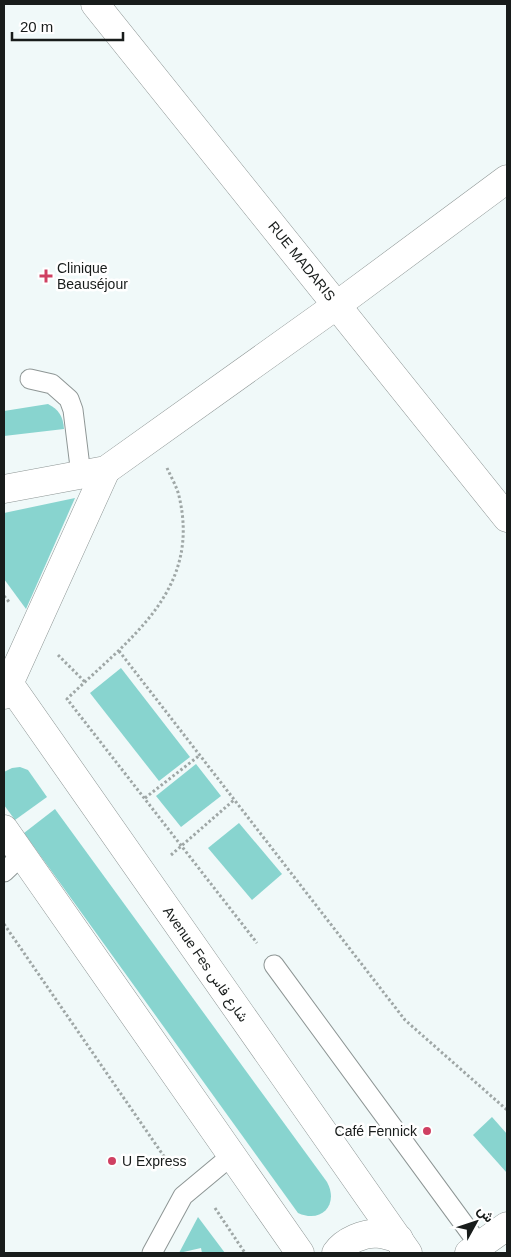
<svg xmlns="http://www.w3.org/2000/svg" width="511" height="1257" viewBox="0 0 511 1257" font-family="Arial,Vazirmatn,sans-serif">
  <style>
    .green { fill: #88d4cf }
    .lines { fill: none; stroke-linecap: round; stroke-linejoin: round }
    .lane-casing { stroke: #8e9695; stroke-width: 21 }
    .street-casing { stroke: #8e9695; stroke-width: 29 }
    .secondary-casing { stroke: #8e9695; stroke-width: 29 }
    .path { stroke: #9fa7a6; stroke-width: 3; stroke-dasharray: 2.5 2.5; stroke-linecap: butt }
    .lane { stroke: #fff; stroke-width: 19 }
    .street { stroke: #fff; stroke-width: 28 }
    .secondary { stroke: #fff; stroke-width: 28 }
    .poi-dot { fill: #cf4062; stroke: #fff; stroke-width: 2 }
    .labels { text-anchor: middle; stroke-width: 5; stroke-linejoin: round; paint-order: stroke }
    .street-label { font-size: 14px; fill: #181c1b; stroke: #fff }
    .poi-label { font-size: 14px; fill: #181c1b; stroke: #fff; text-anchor: start }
  </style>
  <rect width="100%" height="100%" fill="#f0f9f9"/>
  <g class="green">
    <path d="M48,404C59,410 63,416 64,429L4,436V411Z"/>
    <path d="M75,498L26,609L4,579V513Z"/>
    <path d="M121,668L190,757L159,781L90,693Z"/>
    <path d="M196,764L221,796L181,827L156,796Z"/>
    <path d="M20,767L28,770L47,797L15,820L4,805V772L12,768Z"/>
    <path d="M55,809L327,1182C339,1204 322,1224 298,1213L24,833Z"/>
    <path d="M239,823L282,874L252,900L208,848Z"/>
    <path d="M492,1117L507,1134V1173L473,1135Z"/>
    <path d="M198,1217L225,1253H202L201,1248L179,1253Z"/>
  </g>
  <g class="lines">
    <g class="lane-casing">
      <g id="lane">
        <path d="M30,379L52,384L69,399L73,410L81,475"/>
        <path d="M4,872L22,855"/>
        <path d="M274,965L480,1246"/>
        <path d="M152,1253L183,1196L231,1156"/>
      </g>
    </g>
    <g class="street-casing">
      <g id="street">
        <path d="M95,4L507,518"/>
        <path d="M4,489L106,470L337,305L507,179"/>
        <path d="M4,695L106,470"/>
        <path d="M469,1253L507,1226"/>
      </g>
    </g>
    <g class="secondary-casing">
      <g id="secondary">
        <path d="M4,676L408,1253"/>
        <path d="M4,829L300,1253"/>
        <path d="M336,1253C344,1241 365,1232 379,1234C385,1234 392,1237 399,1239"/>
      </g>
    </g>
    <g class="path">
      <path d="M167,468C171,477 177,487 179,496C202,592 127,640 67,699L257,943"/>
      <path d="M4,596L10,603"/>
      <path d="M119,651L405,1020L507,1110"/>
      <path d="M58,655L85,682"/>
      <path d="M145,798L200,755"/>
      <path d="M171,855L234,800"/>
      <path d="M4,924L172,1168"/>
      <path d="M215,1208L245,1253"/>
    </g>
    <use href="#lane" class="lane"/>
    <use href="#street" class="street"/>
    <use href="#secondary" class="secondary"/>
  </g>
  <g class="poi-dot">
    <path d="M43.5 268.5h5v5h5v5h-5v5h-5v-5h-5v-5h5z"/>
    <circle cx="427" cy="1131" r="5"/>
    <circle cx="112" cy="1161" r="5"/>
  </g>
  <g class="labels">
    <g class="street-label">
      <text transform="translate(302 261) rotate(51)" y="5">RUE MADARIS</text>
      <text transform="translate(206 964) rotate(55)" y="5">Avenue Fes شارع فاس</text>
    </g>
    <g class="poi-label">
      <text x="57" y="273">Clinique<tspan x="57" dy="16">Beauséjour</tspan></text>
      <text x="417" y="1136" text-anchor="end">Café Fennick</text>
      <text x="122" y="1166">U Express</text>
    </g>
  </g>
  <rect width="511" height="1257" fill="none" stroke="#181c1b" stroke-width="10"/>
  <g transform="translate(476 1222) rotate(50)" stroke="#ffffff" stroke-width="4" paint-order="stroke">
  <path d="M0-4L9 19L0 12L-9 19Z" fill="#181c1b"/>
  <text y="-8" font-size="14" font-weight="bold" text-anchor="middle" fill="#181c1b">ش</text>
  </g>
  <path d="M12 32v8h111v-8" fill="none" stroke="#181c1b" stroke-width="2.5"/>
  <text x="20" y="32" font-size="15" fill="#181c1b" stroke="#ffffff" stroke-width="4" paint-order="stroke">20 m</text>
</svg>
